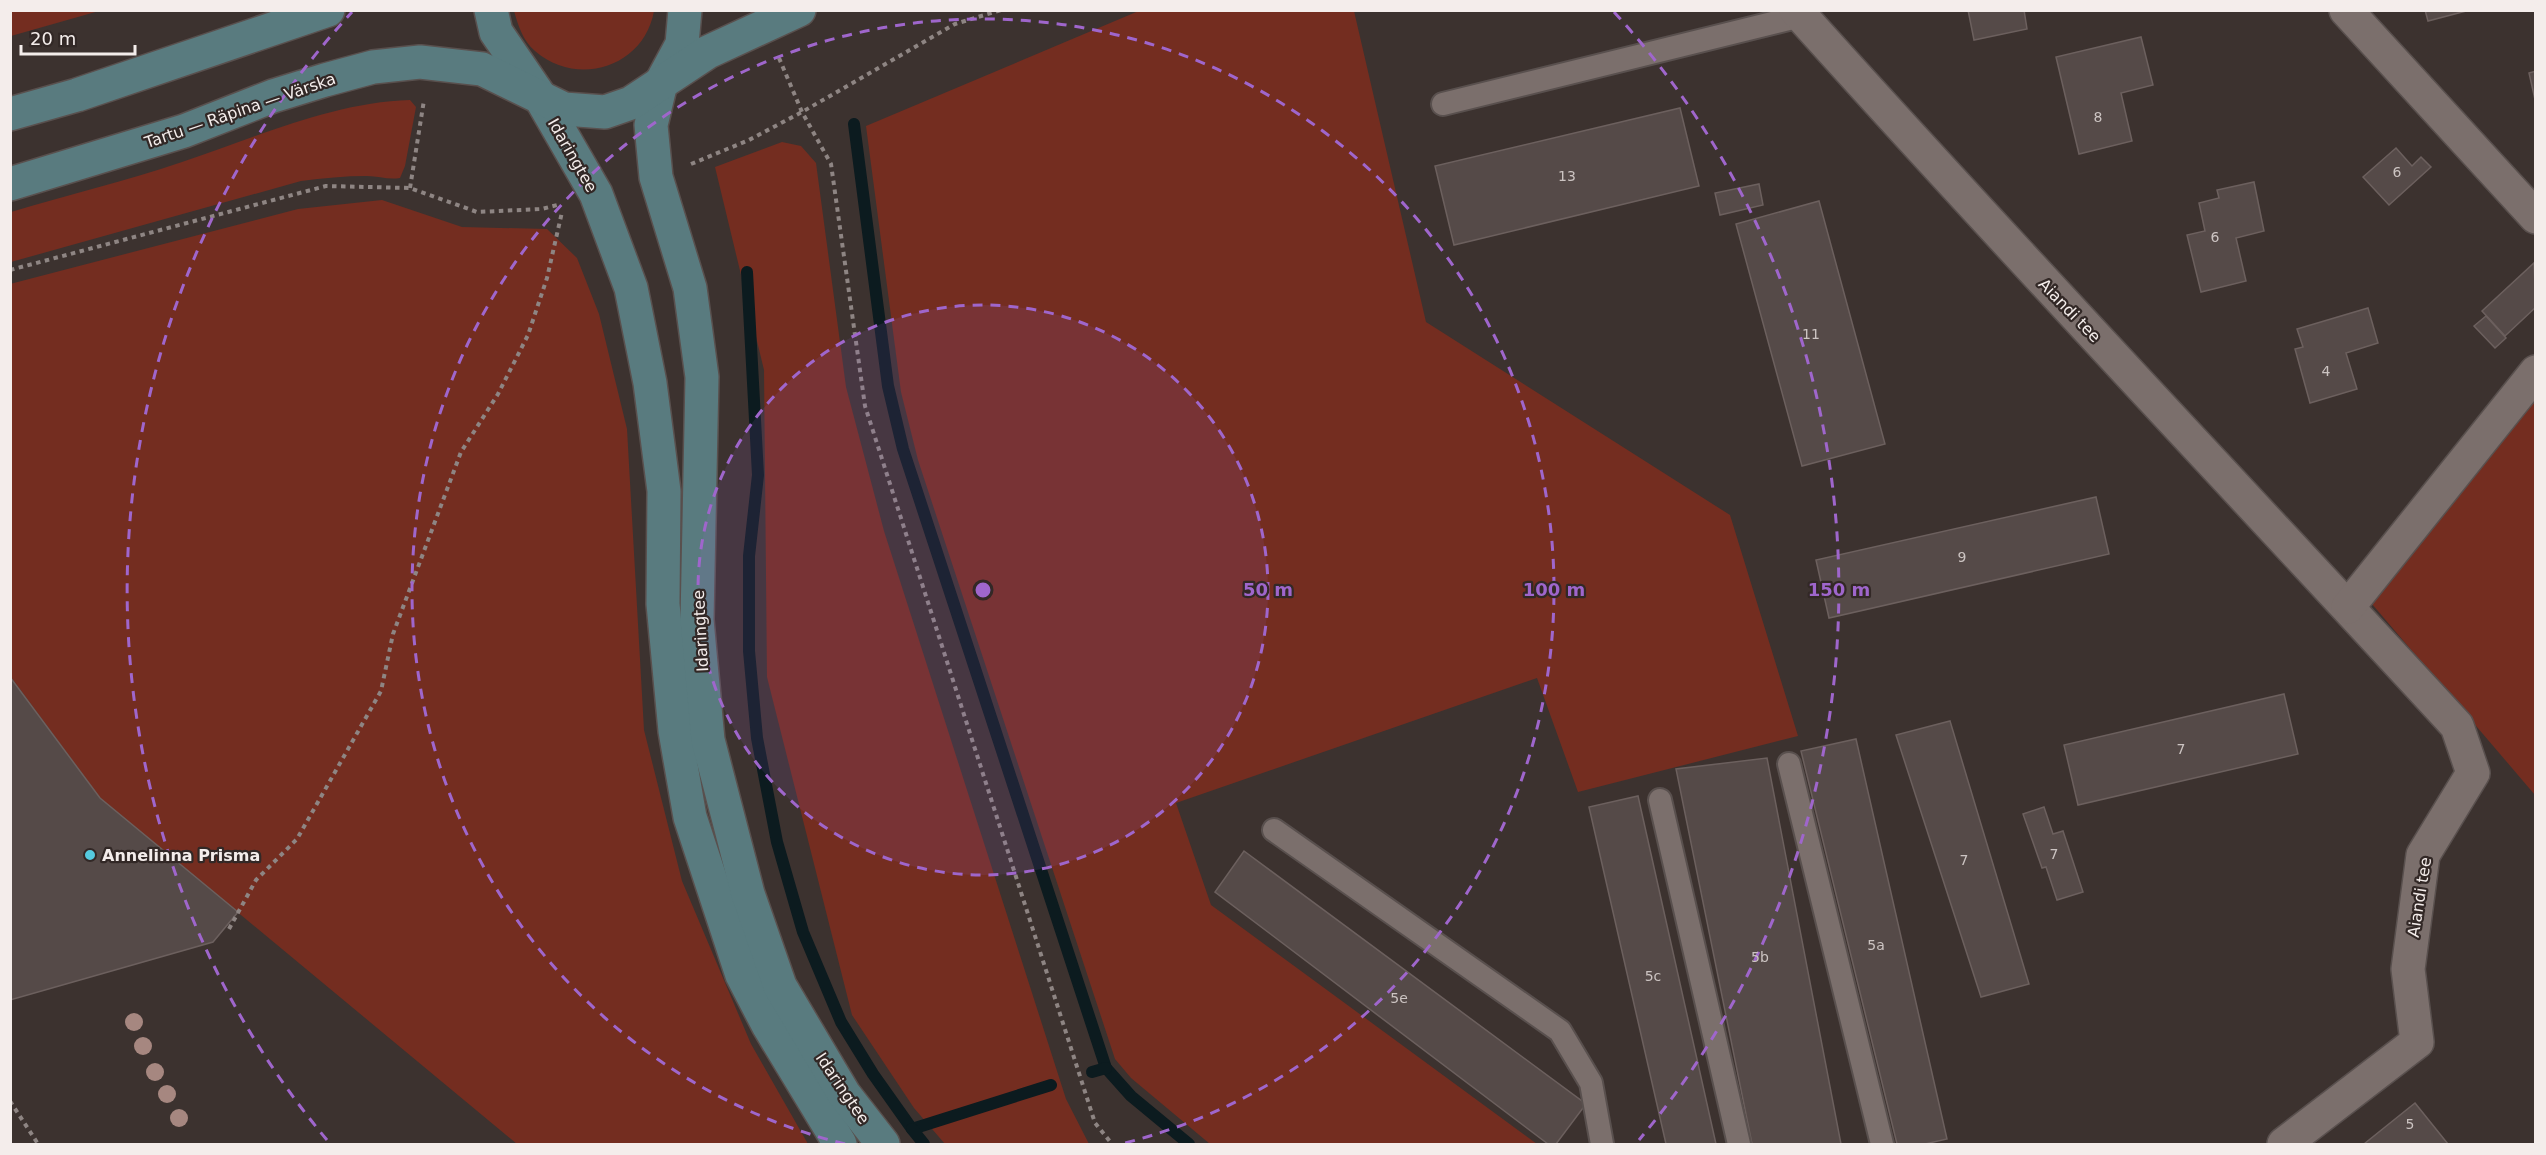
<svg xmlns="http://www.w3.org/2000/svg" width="2546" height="1155" viewBox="0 0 2546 1155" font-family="'DejaVu Sans',sans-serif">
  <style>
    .green { fill: #742d20 }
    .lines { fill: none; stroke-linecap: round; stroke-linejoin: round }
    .stream { stroke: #0c1b1f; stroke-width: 12 }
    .building { fill: #554a48; stroke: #6c605e; stroke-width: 1.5 }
    .lane-casing { stroke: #59504e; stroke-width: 26 }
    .street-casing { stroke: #59504e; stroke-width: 36 }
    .secondary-casing { stroke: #59504e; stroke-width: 36 }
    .path { stroke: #8e8583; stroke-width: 4; stroke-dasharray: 4.5 4.5; stroke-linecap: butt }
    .lane { stroke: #7b6f6c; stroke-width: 22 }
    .street { stroke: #7b6f6c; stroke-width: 33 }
    .secondary { stroke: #597b7f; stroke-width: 33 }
    .tree { fill: #a68780 }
    .ring { fill: none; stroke: #9f66cc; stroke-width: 3; stroke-dasharray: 10 8 }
    .poi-dot { fill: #55cadf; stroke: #322826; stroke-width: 2 }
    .labels { text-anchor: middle; stroke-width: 4.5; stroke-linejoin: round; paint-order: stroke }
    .number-label { font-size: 14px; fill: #ccc4c2 }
    .street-label { font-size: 16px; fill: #f4edeb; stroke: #322826 }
    .poi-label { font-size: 16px; font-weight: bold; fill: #f4edeb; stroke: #322826; text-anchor: start }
    .centre { fill: #9f66cc; stroke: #322826; stroke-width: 3 }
    .ring-label { font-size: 18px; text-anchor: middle; font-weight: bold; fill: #9f66cc; stroke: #322826; stroke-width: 4.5; stroke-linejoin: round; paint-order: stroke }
  </style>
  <rect width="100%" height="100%" fill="#3c322f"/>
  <g class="green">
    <path d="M11,10H99V11L11,36Z"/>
    <path d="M1141,10L1354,11L1426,322L1730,515L1798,736L1578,792L1537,678L1176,803L1211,905L1537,1144H1210L1131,1078L1115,1059L918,460L901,392L866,126Z"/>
    <path d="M514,11V10L654,11C644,67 578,88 535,51C523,41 518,25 514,11Z"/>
    <path d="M410,100L416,107L405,166L400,178C388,180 379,176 367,176C345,176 323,178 301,181L11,262V212C67,195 126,181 182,162C254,138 333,102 410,100Z"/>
    <path d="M782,142L801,146L816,163L846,387L884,531L1066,1099L1089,1144H945L914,1108L852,1015L767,677L764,370L715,167Z"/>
    <path d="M382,200L462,227L547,229L577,258L599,314L627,429L644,730L682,881L751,1044L808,1144H517L100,798L11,677L10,284L298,209Z"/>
    <path d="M2535,387V795L2372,604Z"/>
  </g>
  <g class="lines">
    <g class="stream">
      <path d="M854,124L888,386L903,449L1106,1068L1131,1096L1189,1144"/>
      <path d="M747,272L758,475L749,556V651L757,738L777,842L803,932L841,1022L873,1074L912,1129L1051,1085"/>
      <path d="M1092,1072L1106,1068"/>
      <path d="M912,1129L924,1144"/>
    </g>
  </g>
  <g class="building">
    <path d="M1968,10H2024L2027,29L1974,40Z"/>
    <path d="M2425,10H2470L2428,21Z"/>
    <path d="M2141,37L2153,85L2121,93L2132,141L2079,154L2056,57Z"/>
    <path d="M2536,71V104L2529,73Z"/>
    <path d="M1680,108L1699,186L1454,245L1435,166Z"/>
    <path d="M2396,148L2412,166L2421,157L2431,167L2389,205L2363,177Z"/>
    <path d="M2254,182L2264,231L2236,238L2246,281L2201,292L2187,235L2205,231L2199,203L2219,198L2217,190Z"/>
    <path d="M1759,184L1763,205L1720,215L1715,193Z"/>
    <path d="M1819,201L1885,444L1802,466L1736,224Z"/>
    <path d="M2534,263L2536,307L2505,336L2482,311Z"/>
    <path d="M2368,308L2378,343L2346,353L2357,389L2310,403L2295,349L2303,347L2297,329Z"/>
    <path d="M2486,316L2506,338L2495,348L2474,326Z"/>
    <path d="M2096,497L2109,554L1829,618L1816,560Z"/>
    <path d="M10,677L100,798L238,912L213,942L10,1000Z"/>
    <path d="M2284,694L2298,754L2078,805L2064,745Z"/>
    <path d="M1950,721L2029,984L1981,997L1896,735Z"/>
    <path d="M1856,739L1947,1139L1925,1144H1897L1801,751Z"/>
    <path d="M1767,758L1841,1144H1752L1676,769Z"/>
    <path d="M1638,796L1716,1144H1666L1589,807Z"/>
    <path d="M2044,807L2053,834L2063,831L2083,892L2057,900L2046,867L2042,868L2023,814Z"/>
    <path d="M1244,851L1586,1104L1556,1144H1548L1215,892Z"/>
    <path d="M2415,1103L2448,1144H2364Z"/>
  </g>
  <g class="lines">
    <g class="lane-casing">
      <g id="lane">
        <path d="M1443,104L1801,16"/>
        <path d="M1789,764L1882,1144"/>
        <path d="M1660,800L1739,1144"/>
        <path d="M1274,830L1560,1031L1591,1083L1602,1144"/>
      </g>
    </g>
    <g class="street-casing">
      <g id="street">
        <path d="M1796,10C2013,252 2237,487 2457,726L2473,773L2423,855L2408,969L2417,1042L2284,1144"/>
        <path d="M2346,10L2536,217"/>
        <path d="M2348,607L2536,372"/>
      </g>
    </g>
    <g class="secondary-casing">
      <g id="secondary">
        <path d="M491,10L496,32L539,95L596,194L631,288L650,383L664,491L663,604L675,731L690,817L742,975L768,1025L840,1144"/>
        <path d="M685,10L682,44L661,83L651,125L656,177L690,288L702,377L697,620L708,740L748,894L780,986L844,1094L883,1144"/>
        <path d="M10,114L77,95L328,10"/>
        <path d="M10,184L184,131L273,96L325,80L373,67L420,62L482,69L564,109L605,112L631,103L708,52L799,10"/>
      </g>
    </g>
    <g class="path">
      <path d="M779,58L802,112L831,164L865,406L1095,1123L1112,1144"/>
      <path d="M691,164L749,140L802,112L955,24L1001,10"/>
      <path d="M410,188L424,100"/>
      <path d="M10,270L326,186L410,188L477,212L542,209L561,204"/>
      <path d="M229,929L256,880L297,839L381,691L393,634L461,452L498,394L528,335L547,278L562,212"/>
      <path d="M10,1101L38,1144"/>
    </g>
    <use href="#lane" class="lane"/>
    <use href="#street" class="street"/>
    <use href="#secondary" class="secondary"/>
  </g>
  <g class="tree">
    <circle cx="134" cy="1022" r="9"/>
    <circle cx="143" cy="1046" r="9"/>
    <circle cx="155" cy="1072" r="9"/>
    <circle cx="167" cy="1094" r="9"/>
    <circle cx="179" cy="1118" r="9"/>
  </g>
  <circle cx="983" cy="590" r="285" fill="#9f66cc" fill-opacity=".12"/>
  <g class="ring">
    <circle cx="983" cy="590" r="285"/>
    <path d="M845 1144A571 571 0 1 1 1121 1144"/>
    <path d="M327 1140A856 856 0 0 1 352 12M1614 12A856 856 0 0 1 1639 1140"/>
  </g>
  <circle class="poi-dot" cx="90" cy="855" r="6"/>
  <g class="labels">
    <g class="number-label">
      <text x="2098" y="122">8</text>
      <text x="2397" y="177">6</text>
      <text x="1567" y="181">13</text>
      <text x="2215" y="242">6</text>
      <text x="1811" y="339">11</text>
      <text x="2326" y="376">4</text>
      <text x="1962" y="562">9</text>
      <text x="2181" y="754">7</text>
      <text x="2054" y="859">7</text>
      <text x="1964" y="865">7</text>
      <text x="1876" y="950">5a</text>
      <text x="1760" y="962">5b</text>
      <text x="1653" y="981">5c</text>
      <text x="1399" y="1003">5e</text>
      <text x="2410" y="1129">5</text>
    </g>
    <g class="street-label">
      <text transform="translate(240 110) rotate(-19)" y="6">Tartu — Räpina — Värska</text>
      <text transform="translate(573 155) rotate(60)" y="6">Idaringtee</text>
      <text transform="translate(2070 310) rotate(46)" y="6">Aiandi tee</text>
      <text transform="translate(700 631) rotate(-93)" y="6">Idaringtee</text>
      <text transform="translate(2419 897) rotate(-81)" y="6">Aiandi tee</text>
      <text transform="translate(843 1088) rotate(56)" y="6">Idaringtee</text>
    </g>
    <g class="poi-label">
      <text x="102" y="861">Annelinna Prisma</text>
    </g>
  </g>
  <circle cx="983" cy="590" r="9" class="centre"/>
  <g class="ring-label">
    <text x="1268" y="596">50 m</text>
    <text x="1554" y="596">100 m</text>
    <text x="1839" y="596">150 m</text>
  </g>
  <rect width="2546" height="1155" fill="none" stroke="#f4edeb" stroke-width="24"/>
  <path d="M21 45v9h114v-9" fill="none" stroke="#f4edeb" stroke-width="3"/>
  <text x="30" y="45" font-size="18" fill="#f4edeb" stroke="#322826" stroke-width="4.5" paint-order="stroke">20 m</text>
</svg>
